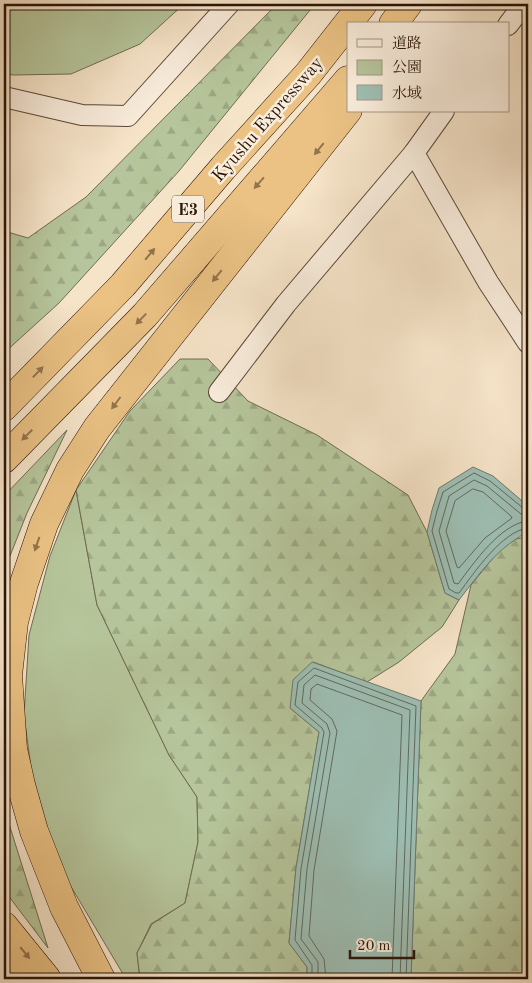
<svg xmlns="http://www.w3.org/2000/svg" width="532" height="983" viewBox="0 0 532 983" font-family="'Old Standard TT','Noto Serif JP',serif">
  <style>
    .green { fill: #b6c59b; stroke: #6f6c52 }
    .forest { fill: url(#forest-firs); stroke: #6f6c52 }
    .water { fill: #9dbfb4; stroke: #6e7a6f }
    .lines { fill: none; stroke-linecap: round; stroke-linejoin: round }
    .shore { stroke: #62695e; stroke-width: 1 }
    .minor-casing { stroke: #5c4738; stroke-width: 22 }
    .highway-casing { stroke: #281308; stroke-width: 29 }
    .minor { stroke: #f9eddc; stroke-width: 20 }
    .highway { stroke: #ebc284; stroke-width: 28 }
    .oneway { fill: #93734c }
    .labels { text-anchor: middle; stroke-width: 5; stroke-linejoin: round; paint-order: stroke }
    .shield { fill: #f9eddc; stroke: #675448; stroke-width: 1 }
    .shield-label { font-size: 16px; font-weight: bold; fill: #281308 }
    .street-label { font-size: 18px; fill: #281308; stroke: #f9eddc }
  </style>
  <defs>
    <pattern id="forest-firs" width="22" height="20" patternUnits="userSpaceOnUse" patternTransform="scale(1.25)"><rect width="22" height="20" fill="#b6c59b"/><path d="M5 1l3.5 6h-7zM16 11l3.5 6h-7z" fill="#9ca884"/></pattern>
  </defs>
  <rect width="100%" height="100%" fill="#f6e4c9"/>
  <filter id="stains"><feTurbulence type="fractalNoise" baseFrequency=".004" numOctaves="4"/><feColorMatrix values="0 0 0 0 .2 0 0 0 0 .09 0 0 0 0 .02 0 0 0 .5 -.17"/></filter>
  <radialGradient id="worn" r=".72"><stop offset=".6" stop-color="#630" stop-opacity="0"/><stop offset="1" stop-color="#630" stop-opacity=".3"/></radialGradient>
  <g class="green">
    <path d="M4,4H184L140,44L71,74L13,75L4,73Z"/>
    <path d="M76,490L97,605L169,755L197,797L198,842L185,903L151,924L137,953L140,979H126L67,880L35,798L24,715L29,635L50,556Z"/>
  </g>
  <g class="forest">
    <path d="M277,4H315L179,171L59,303L4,353V231L28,238L86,197Z"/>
    <path d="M180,359H208L248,401L317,435L408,495L427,532L445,593L459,600L442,627L399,662L367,682L313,662L290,708L319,732L296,868L289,943L307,967V979H140L137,953L152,924L185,903L198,842L197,797L169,755L97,605L76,490L130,411Z"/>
    <path d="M67,430L27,513L4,571V496Z"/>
    <path d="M528,537V979H411L421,701L455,654L471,585L497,553L515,539Z"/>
    <path d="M4,808L48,948L4,890Z"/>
  </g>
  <g class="water">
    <path d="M473,467L493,476L528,506V532C497,548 480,573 459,600L445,593L427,532L432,510L439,488Z"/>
    <path d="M312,662L421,701L411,979H307V967L289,943L296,868L319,732L290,708L293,680Z"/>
  </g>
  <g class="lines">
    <g class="shore">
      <path d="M473,489L483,492L511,516L512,518L485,538L459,568L457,567L446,531L455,501Z"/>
      <path d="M528,509L523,508L490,481L474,473L443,492L437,511L432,531L449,589L456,593H459C474,573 502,531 528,528"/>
      <path d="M528,515L521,514L487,486L474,480L449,496L439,531L454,583L458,584C473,564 501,523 528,521"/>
      <path d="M312,979V965L295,940L301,869L324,732L322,728L295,705L298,682L314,668L416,706L406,979"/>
      <path d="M318,979V962L301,939L307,869L330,733L327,724L302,703L304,685L315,675L410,710L400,979"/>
      <path d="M326,979L324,959L309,936L314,870L337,731L332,719L310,700L311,689L317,684L402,715L392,979"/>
    </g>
    <g class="minor-casing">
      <g id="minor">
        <path d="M508,25L524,4"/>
        <path d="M4,97L82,115L128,116L229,4"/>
        <path d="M414,153L488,282L528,343"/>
        <path d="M219,392L286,304L414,153L444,111"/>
      </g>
    </g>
    <g class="highway-casing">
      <g id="highway">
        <path d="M393,24L408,4"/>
        <path d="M4,407L123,285L223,168L308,74L363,4"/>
        <path d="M4,459L145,315L348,80"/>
        <path d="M4,926L47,979"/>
        <path d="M4,960L19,979"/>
        <path d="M101,979L64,907L34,831L21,785L13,749L8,675L14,622L24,583L44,524L70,470L97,428L348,110"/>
      </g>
    </g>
    <use href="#minor" class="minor"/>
    <use href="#highway" class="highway"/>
  </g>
  <defs><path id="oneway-solid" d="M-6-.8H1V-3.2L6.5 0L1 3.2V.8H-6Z" transform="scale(1.25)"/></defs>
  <g class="oneway">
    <use href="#oneway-solid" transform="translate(319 149) rotate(129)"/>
    <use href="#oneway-solid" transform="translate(259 183) rotate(131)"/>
    <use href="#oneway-solid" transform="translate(150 254) rotate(-50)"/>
    <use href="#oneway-solid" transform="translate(217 276) rotate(129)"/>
    <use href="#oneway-solid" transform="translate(141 319) rotate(134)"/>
    <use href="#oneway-solid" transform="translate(38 372) rotate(-46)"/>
    <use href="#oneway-solid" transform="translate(116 403) rotate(127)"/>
    <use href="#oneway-solid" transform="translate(27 435) rotate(135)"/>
    <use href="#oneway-solid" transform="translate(37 544) rotate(109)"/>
    <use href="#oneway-solid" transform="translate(25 953) rotate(51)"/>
  </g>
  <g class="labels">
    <rect class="shield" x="172" y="195.5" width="32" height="27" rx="4"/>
    <g class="shield-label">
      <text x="188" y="215">E3</text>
    </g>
    <g class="street-label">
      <text transform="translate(267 119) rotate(-49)" y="6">Kyushu Expressway</text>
    </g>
  </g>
  <rect width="532" height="983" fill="none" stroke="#f6e4c9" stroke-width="20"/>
  <rect x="5" y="5" width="522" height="973" fill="none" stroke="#281308" stroke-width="2.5"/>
  <rect x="10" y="10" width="512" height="963" fill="none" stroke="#281308"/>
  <rect x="347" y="22" width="162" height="90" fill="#f9eddc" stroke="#a59687"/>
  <rect x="357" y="39" width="25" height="8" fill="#f9eddc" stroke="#a59687"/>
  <text x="392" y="48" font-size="15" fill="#281308">道路</text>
  <rect x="357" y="60" width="25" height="15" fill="#b6c59b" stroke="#a59687"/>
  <text x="392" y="72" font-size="15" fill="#281308">公園</text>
  <rect x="357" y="85" width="25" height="15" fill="#9dbfb4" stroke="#a59687"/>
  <text x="392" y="98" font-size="15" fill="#281308">水域</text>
  <path d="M350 950v8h64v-8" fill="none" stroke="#281308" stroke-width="2.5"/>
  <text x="357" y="950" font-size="15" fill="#281308" stroke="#f9eddc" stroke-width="4" paint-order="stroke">20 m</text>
  <rect width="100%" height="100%" filter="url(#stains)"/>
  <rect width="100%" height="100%" fill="url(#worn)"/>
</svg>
